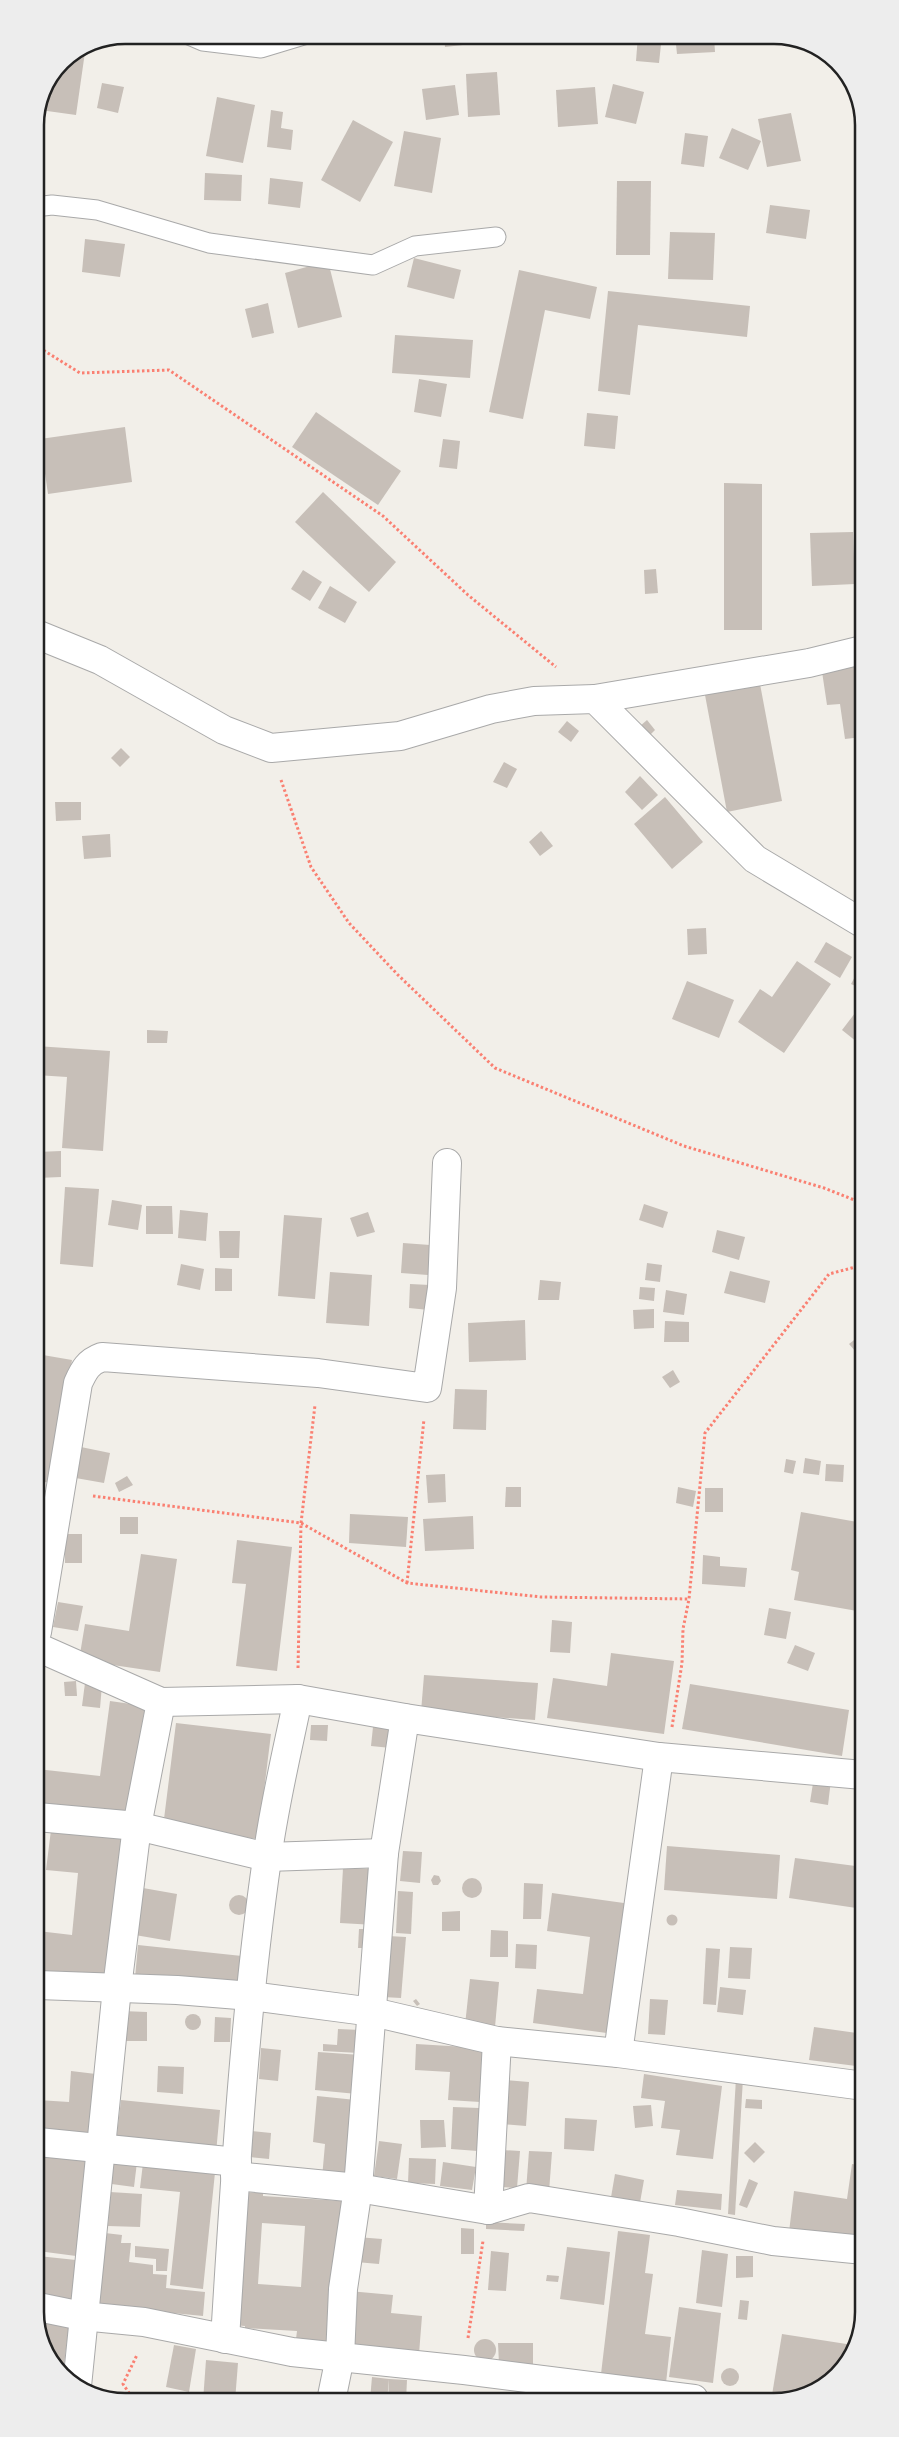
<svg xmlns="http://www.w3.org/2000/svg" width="899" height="2437" viewBox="0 0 899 2437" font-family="'Work Sans',sans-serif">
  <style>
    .building { fill: #c7bfb8; fill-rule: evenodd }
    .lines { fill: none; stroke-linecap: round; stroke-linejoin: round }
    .service-casing { stroke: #a9a9a9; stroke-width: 21 }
    .minor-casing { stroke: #a9a9a9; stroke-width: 30 }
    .path { stroke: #fa8072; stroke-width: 3; stroke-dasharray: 2.5 2.5; stroke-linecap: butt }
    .service { stroke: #fff; stroke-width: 19 }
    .minor { stroke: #fff; stroke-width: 28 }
    .rim { fill: none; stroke: #222; stroke-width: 2.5 }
  </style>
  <rect width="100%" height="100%" fill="#f2efe9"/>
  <g class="building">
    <path d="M444,35H462L463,45L445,47Z"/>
    <path d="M638,35H662L659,63L636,61Z"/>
    <path d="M675,35H714L715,52L677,54Z"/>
    <path d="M86,45L76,115L40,110L62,61Z"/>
    <path d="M497,72L500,115L468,117L466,74Z"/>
    <path d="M102,83L124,87L118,113L97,108Z"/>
    <path d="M613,84L644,92L636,124L605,117Z"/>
    <path d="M455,85L459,115L426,120L422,89Z"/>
    <path d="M595,87L598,124L558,127L556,90Z"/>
    <path d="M217,97L255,105L243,163L206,156Z"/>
    <path d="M271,110L283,112L281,128L293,130L291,150L267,147Z"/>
    <path d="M791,113L801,161L767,167L758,119Z"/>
    <path d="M353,120L393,142L360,202L321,180Z"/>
    <path d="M732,128L761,141L748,170L719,158Z"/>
    <path d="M404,131L441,138L432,193L394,186Z"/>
    <path d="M685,133L708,136L704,167L681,164Z"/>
    <path d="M205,173L242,175L241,201L204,200Z"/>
    <path d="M270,178L303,182L300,208L268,204Z"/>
    <path d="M617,181H651L650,255H616Z"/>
    <path d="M770,205L810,210L806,239L766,233Z"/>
    <path d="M670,232L715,233L713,280L668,279Z"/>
    <path d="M85,239L125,244L120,277L82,272Z"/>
    <path d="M414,258L461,270L454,299L407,287Z"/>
    <path d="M328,261L342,317L298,328L285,273Z"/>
    <path d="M519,270L597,287L590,319L545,310L523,419L489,412Z"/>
    <path d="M608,291L750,306L747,337L638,325L630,395L598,391Z"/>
    <path d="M268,303L274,333L252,338L245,309Z"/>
    <path d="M395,335L473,340L470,378L392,373Z"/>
    <path d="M419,379L447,384L441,417L414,412Z"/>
    <path d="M316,412L401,471L378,505L292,447Z"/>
    <path d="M587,413L618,416L615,449L584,446Z"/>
    <path d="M125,427L132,482L48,494L40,439Z"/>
    <path d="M443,439L460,441L457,469L439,467Z"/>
    <path d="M724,483L762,484V630H724Z"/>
    <path d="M323,492L396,562L369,592L295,522Z"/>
    <path d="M853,532L855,584L812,586L810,533Z"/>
    <path d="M656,569L658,593L645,594L644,570Z"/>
    <path d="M303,570L322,582L310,601L291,589Z"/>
    <path d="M330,586L357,602L345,623L318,608Z"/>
    <path d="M862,660V737L845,739L840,704L827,705L821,665Z"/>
    <path d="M760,684L782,801L727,812L705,695Z"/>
    <path d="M647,720L655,730L648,737L639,727Z"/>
    <path d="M567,721L579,731L571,742L558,732Z"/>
    <path d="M121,748L130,757L120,767L111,758Z"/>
    <path d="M504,762L517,769L507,788L493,782Z"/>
    <path d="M640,776L658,795L642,810L625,792Z"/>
    <path d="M665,797L703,842L672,869L634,824Z"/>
    <path d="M55,802H81V820L56,821Z"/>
    <path d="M541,831L553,846L540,856L529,842Z"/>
    <path d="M110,834L111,857L84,859L82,836Z"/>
    <path d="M706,928L707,954L688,955L687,929Z"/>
    <path d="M826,942L852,957L840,978L814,962Z"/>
    <path d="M797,961L831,984L784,1053L738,1022L760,989L772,997Z"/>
    <path d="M858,971L862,974V989L851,984Z"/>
    <path d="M687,981L734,1000L719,1038L672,1019Z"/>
    <path d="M862,1004V1046L842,1030Z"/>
    <path d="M147,1030L168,1031L167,1043H147Z"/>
    <path d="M36,1046L110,1051L103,1151L62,1148L67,1077L36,1075Z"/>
    <path d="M61,1151V1177L37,1178V1152Z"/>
    <path d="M65,1187L99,1189L93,1267L60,1264Z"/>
    <path d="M112,1200L142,1205L138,1230L108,1225Z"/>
    <path d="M644,1204L668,1212L663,1228L639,1220Z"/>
    <path d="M146,1206H172L173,1234H146Z"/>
    <path d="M180,1210L208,1213L206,1241L178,1238Z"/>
    <path d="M368,1212L375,1232L357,1237L350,1218Z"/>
    <path d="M284,1215L322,1218L315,1299L278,1296Z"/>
    <path d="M717,1230L745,1237L739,1260L712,1252Z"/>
    <path d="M219,1231H240L239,1258H220Z"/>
    <path d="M403,1243L430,1245L428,1275L401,1273Z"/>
    <path d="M647,1263L662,1265L660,1282L645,1280Z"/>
    <path d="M181,1264L204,1269L200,1290L177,1285Z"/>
    <path d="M215,1268L232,1269V1291H215Z"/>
    <path d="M730,1271L770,1281L765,1303L724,1293Z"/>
    <path d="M330,1272L372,1275L369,1326L326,1323Z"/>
    <path d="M540,1280L561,1282L559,1300H538Z"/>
    <path d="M410,1284L430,1285L429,1310L409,1308Z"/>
    <path d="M640,1287L655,1288L654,1301L639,1299Z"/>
    <path d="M666,1290L687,1294L684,1315L663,1312Z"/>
    <path d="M654,1309V1328L634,1329L633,1310Z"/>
    <path d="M525,1320L526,1360L469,1362L468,1323Z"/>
    <path d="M665,1321L689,1322V1342H664Z"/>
    <path d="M863,1333V1360L849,1344Z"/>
    <path d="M37,1354L72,1360L52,1483L37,1481Z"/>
    <path d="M673,1370L680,1382L670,1388L662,1377Z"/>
    <path d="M455,1389L487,1390L486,1430L453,1429Z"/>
    <path d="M76,1446L110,1453L104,1483L70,1477Z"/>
    <path d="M805,1458L821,1461L819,1475L803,1473Z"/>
    <path d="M786,1459L796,1461L793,1474L784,1472Z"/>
    <path d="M826,1464L844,1465L843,1482L825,1481Z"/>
    <path d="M445,1474L446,1502L428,1503L426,1475Z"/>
    <path d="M127,1476L133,1485L119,1492L115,1483Z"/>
    <path d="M506,1487H521V1507H505Z"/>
    <path d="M678,1487L696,1491L693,1507L676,1503Z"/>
    <rect x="705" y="1488" width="18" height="24"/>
    <path d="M801,1512L863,1523V1612L794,1600L799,1572L791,1570Z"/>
    <path d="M350,1514L408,1517L406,1547L349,1543Z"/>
    <path d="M473,1516L474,1549L425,1551L423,1519Z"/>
    <rect x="120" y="1517" width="18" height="17"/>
    <rect x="65" y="1534" width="17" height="29"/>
    <path d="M237,1540L292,1547L277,1671L236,1666L246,1584L232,1583Z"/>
    <path d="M141,1554L177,1559L160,1672L79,1660L85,1624L129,1631Z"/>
    <path d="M703,1555L720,1557V1566L747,1568L745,1587L702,1584Z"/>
    <path d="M58,1602L83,1606L78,1631L53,1627Z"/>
    <path d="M769,1608L791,1612L786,1639L764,1635Z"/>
    <path d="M552,1620L572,1622L570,1653L550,1652Z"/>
    <path d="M795,1645L815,1653L808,1671L787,1663Z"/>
    <path d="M611,1653L674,1661L664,1734L547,1718L553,1678L607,1686Z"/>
    <path d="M424,1675L538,1683L535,1720L421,1712Z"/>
    <path d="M76,1681L77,1696H65L64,1682Z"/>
    <path d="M85,1683L102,1685L100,1708L82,1706Z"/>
    <path d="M690,1684L849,1710L842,1756L682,1729Z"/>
    <path d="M110,1701L145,1706L130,1820L37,1808V1769L100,1776Z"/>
    <path d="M176,1723L271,1734L258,1839L163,1827Z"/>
    <path d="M311,1725H328L327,1741L310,1740Z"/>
    <path d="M373,1727L394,1729L391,1748L371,1746Z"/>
    <path d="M814,1777L831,1780L828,1805L810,1802Z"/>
    <path d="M859,1829L863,1830V1855L858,1854Z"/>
    <path d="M51,1830L125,1838L110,1982L38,1975V1931L72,1935L78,1873L46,1870Z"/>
    <path d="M667,1846L780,1855L777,1899L664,1890Z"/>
    <path d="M403,1851L422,1852L420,1883L400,1881Z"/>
    <path d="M795,1858L863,1867V1909L789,1898Z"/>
    <path d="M343,1868L378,1869L375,1925L340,1923Z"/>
    <path d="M434,1875L439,1876L441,1881L438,1885H433L431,1880Z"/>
    <circle cx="472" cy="1888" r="10"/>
    <path d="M524,1883L543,1884L541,1919H523Z"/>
    <path d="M143,1888L177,1894L170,1941L135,1935Z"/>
    <path d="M398,1891L413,1892L411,1934L396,1933Z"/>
    <path d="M552,1893L631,1904L614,2034L533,2023L537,1989L583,1994L590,1937L547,1931Z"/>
    <circle cx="239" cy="1905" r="10"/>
    <path d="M460,1911V1931H442V1912Z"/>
    <circle cx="672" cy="1920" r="5.5"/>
    <path d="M359,1929H374V1948H358Z"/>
    <path d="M491,1930L508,1931V1957H490Z"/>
    <path d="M388,1936L406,1937L401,1998L383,1997Z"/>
    <path d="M516,1944L537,1945L536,1969L515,1968Z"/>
    <path d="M138,1945L242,1956L239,1990L135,1978Z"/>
    <path d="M730,1947L752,1948L750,1979L728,1978Z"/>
    <path d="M706,1948L720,1949L716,2005L703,2004Z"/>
    <path d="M470,1979L499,1982L495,2027L465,2025Z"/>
    <path d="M720,1987L746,1990L743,2015L717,2012Z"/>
    <path d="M416,1999L420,2004L417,2006L413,2001Z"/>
    <path d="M650,1999L668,2000L665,2035L648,2034Z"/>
    <path d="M122,2011L147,2012V2041H121Z"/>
    <circle cx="193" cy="2022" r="8"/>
    <path d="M215,2017L231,2018L230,2042H214Z"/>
    <path d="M814,2027L864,2034V2067L809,2060Z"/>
    <path d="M338,2029L361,2030L359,2053L323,2051V2044L337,2045Z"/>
    <path d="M416,2044L483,2048L480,2102L448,2100L450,2072L415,2070Z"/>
    <path d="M261,2048L281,2050L278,2081L259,2079Z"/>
    <path d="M318,2052L361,2055L357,2094L315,2090Z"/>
    <path d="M158,2066L184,2067L183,2094L157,2092Z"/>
    <path d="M71,2071L96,2074L91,2136L38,2132V2100L69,2102Z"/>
    <path d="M644,2074L722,2086L713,2159L676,2155L680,2130L661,2128L665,2101L641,2098Z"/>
    <path d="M736,2078H743L735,2215L728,2214Z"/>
    <path d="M506,2080L529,2082L526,2126L502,2124Z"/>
    <path d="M317,2096L356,2100L349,2180L322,2178L325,2144L313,2142Z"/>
    <path d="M746,2099L762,2100V2109L745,2108Z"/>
    <path d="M121,2100L220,2110L216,2153L116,2143Z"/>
    <path d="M651,2105L653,2126L635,2128L633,2106Z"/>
    <path d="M453,2107L479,2108L478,2151L451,2149Z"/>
    <path d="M565,2118L597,2120L594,2151L564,2149Z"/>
    <path d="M420,2120H444L446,2147L421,2148Z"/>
    <path d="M252,2131L271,2133L269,2159L250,2157Z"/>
    <path d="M379,2141L402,2144L397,2179L374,2176Z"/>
    <path d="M755,2142L765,2152L754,2163L744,2153Z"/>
    <path d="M501,2150L520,2151L517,2188L499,2187Z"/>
    <path d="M529,2151L552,2152L549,2192L526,2191Z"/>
    <path d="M38,2155L88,2157L76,2256L38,2251L40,2194H38Z"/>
    <path d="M144,2155L216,2163L203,2289L170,2285L180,2192L140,2188Z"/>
    <path d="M107,2158L137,2162L134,2187L104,2183Z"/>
    <path d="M409,2158L436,2159L435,2184L408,2183Z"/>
    <path d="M443,2162L476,2167L472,2190L440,2186Z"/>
    <path d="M852,2164L864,2166V2242L789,2232L794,2191L847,2199Z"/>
    <path d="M615,2174L644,2180L639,2208L610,2203Z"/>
    <path d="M749,2179L758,2183L747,2208L739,2205Z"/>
    <path d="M677,2190L722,2194L721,2210L675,2205Z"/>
    <path d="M110,2192L142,2194L140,2227L108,2226Z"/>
    <path d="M239,2192L263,2193V2196L343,2201L334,2342L296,2339L297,2331L245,2328V2326L231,2325ZM262,2223L305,2226L301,2287L258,2284Z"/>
    <path d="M486,2222L525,2224L524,2231L486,2229Z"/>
    <path d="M461,2228L474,2229V2254H461Z"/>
    <path d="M618,2231L650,2235L645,2273L653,2274L645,2334L671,2337L666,2383L601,2374Z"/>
    <path d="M105,2233L122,2235L121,2243H131L129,2262L153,2265V2274L167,2275L166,2288L205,2292L203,2316L92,2305Z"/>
    <path d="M357,2237L382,2239L379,2264L356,2262Z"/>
    <path d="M135,2246L169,2249L167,2271H156V2259L135,2257Z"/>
    <path d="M567,2247L610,2252L604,2305L560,2299Z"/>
    <path d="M702,2250L728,2254L722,2307L696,2303Z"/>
    <path d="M491,2251L509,2253L506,2291L488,2290Z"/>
    <path d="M38,2256L76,2260L71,2303L38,2299Z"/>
    <path d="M736,2256H753V2277L736,2278Z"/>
    <path d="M547,2275L559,2276L558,2282L546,2281Z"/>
    <path d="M349,2291L393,2295L391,2313L422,2316L419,2354L344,2348Z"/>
    <path d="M740,2300L749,2301L747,2320L738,2319Z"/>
    <path d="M679,2307L721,2313L713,2383L669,2377Z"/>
    <path d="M38,2321L69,2325L63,2373L38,2336Z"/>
    <path d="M782,2334L853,2345L846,2367L798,2399L772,2395Z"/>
    <circle cx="485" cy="2350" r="11"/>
    <path d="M498,2343H533V2364H499Z"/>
    <path d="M174,2345L196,2349L189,2392L166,2387Z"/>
    <path d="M206,2360L238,2363L235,2401H203Z"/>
    <circle cx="730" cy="2377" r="9"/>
    <path d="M372,2377L389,2379L387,2401L370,2400Z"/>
    <path d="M389,2379L407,2380L406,2401H388Z"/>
    <path d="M466,2395L494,2399V2400H465Z"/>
  </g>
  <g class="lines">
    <g class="service-casing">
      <g id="service">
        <path d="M189,35L203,41L261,48L304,35"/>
        <path d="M35,207L52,205L97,210L209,243L373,265L415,246L496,237"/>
      </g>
    </g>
    <g class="minor-casing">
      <g id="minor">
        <path d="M36,634L100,660L224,730L271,748L400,736L491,709L534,701L595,699L755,859L862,923"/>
        <path d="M595,699L809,663L862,650"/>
        <path d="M37,1632L78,1383C84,1370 88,1362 102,1357L318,1373L427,1388L442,1288L447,1163"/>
        <path d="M37,1647L161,1702L298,1699L405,1718L659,1757L863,1775"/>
        <path d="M37,1817L137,1826L267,1857L384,1853"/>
        <path d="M38,1985L177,1990L251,1996L373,2012L497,2041L618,2053L864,2086"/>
        <path d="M618,2053L659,1757"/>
        <path d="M38,2142L237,2162"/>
        <path d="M235,2176L358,2188L488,2210L529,2198L679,2222L773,2241L864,2250"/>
        <path d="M488,2210L497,2041"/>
        <path d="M38,2307L82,2316L144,2322L292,2352L464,2370L694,2399"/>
        <path d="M225,2339C235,2179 244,2018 267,1859C274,1805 287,1752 298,1699"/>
        <path d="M77,2386L117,1988L137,1826L161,1702"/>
        <path d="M331,2401L340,2357L343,2289L358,2188L384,1853L405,1718"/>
      </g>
    </g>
    <g class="path">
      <path d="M35,345L80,373L169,370L383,516L468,595L556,667"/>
      <path d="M281,780L311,867L349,923L398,975L495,1068L684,1146L824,1188L862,1203"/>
      <path d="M36,868H37"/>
      <path d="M93,1496L301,1523L407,1583L541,1597L689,1599"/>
      <path d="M407,1583L424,1419"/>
      <path d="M298,1668L301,1523L315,1405"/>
      <path d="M672,1727L682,1663L683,1629L689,1599L705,1433L829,1274L863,1265"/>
      <path d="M468,2338L483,2241"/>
      <path d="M135,2402L123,2384L137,2355"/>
    </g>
    <use href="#service" class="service"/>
    <use href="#minor" class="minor"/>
  </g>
  <path d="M0 0H899V2437H0ZM125 44H774A81 81 0 0 1 855 125V2312A81 81 0 0 1 774 2393H125A81 81 0 0 1 44 2312V125A81 81 0 0 1 125 44Z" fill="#ededed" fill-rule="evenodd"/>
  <path class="rim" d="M125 44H774A81 81 0 0 1 855 125V2312A81 81 0 0 1 774 2393H125A81 81 0 0 1 44 2312V125A81 81 0 0 1 125 44Z"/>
</svg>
